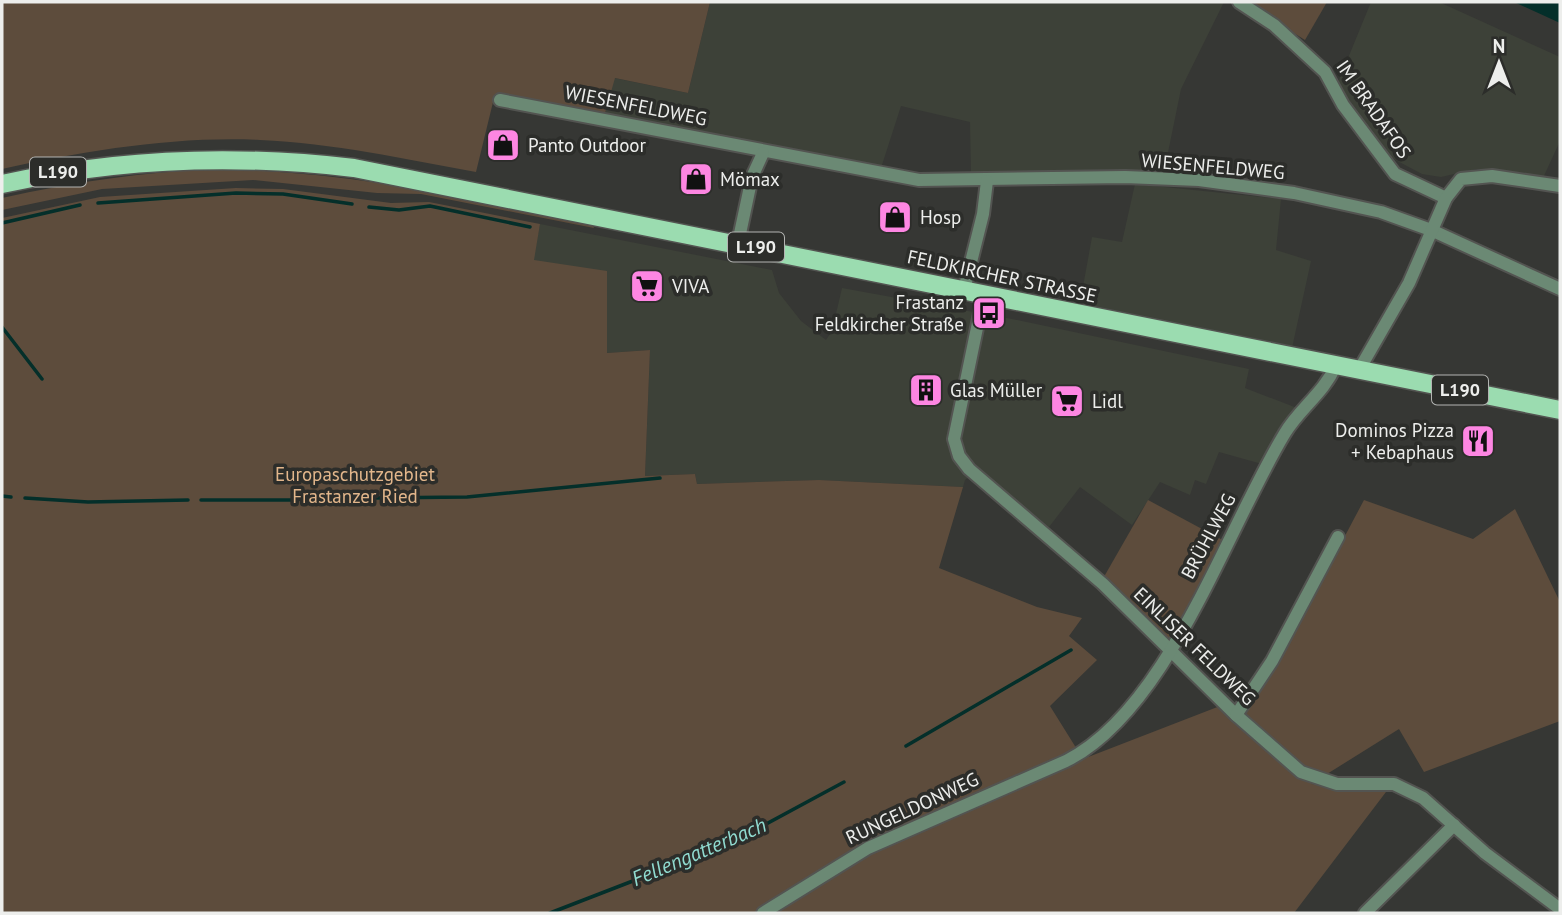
<svg xmlns="http://www.w3.org/2000/svg" width="1562" height="915" viewBox="0 0 1562 915" font-family="'PT Sans',sans-serif">
  <style>
    .built { fill: #3d4138 }
    .green { fill: #5d4c3c }
    .water { fill: #042f2a }
    .lines { fill: none; stroke-linecap: round; stroke-linejoin: round }
    .stream { stroke: #042f2a; stroke-width: 3.5 }
    .minor-casing { stroke: #535451; stroke-width: 16 }
    .primary-casing { stroke: #535451; stroke-width: 21 }
    .minor { stroke: #6b8974; stroke-width: 12 }
    .primary { stroke: #9bdcb0; stroke-width: 18 }
    .labels { text-anchor: middle; stroke-width: 7; stroke-linejoin: round; paint-order: stroke }
    .shield { fill: #2c2d2a; stroke: #b3b4b2; stroke-width: 2 }
    .shield-label { font-size: 18px; font-weight: bold; fill: #edeeec }
    .street-label { font-size: 19px; fill: #edeeec; stroke: #2c2d2a }
    .poi-label { font-size: 19px; fill: #edeeec; stroke: #2c2d2a; text-anchor: start }
    .park-label { font-size: 19px; fill: #e2b68b; stroke: #2c2d2a }
    .water-label { font-size: 21px; font-style: italic; fill: #90dbd0; stroke: #2c2d2a }
  </style>
  <rect width="100%" height="100%" fill="#363734"/>
  <g class="built">
    <path d="M710,2H1224L1181,89L1164,172L1115,169L988,174L971,173L970,122L901,106L881,168L605,113L614,78L688,93Z"/>
    <path d="M1371,2H1439L1560,57V141L1543,178L1476,169L1441,177L1422,174L1388,156L1337,85Z"/>
    <path d="M1135,184L1281,199L1276,250L1311,261L1292,348L1080,303L1092,237L1122,242Z"/>
    <path d="M540,224L772,270L779,293L801,321L826,340L832,331L842,288L1012,319L1249,369L1245,388L1297,408L1262,464L1219,452L1206,484L1195,480L1190,495L1160,482L1132,525L1080,487L1049,527L978,469L965,480L963,487L819,480L697,484L695,474L645,476L650,350L607,353L533,260Z"/>
  </g>
  <g class="green">
    <path d="M2,2H710L688,93L615,78L605,113L495,94L476,172C404,159 333,143 260,140C175,136 84,151 2,169Z"/>
    <path d="M1244,2H1327L1305,40Z"/>
    <path d="M215,169C342,171 467,197 591,221L594,228L421,194L377,193L253,180L102,189L2,210V198C73,182 143,172 215,169Z"/>
    <path d="M236,188L283,189L391,203L429,202L540,224L534,260L607,271V353L650,350L645,476L695,474L697,484L819,480L963,487L939,568L1037,607L1082,618L1069,636L1097,660L1050,706L1083,759L1220,706L1238,721L1276,666L1364,500L1473,539L1515,509L1560,602V721L1424,772L1399,729L1311,784L1389,788L1294,913H2V218L100,197Z"/>
    <path d="M1148,500L1230,544L1174,659L1097,589Z"/>
  </g>
  <path class="water" d="M1514,2H1560V23Z"/>
  <g class="lines">
    <g class="stream">
      <path d="M98,203L236,193L283,194L352,204"/>
      <path d="M369,207L399,210L430,206L530,227"/>
      <path d="M2,223L80,205"/>
      <path d="M2,327L42,379"/>
      <path d="M2,496L11,497"/>
      <path d="M25,498L88,502L188,500"/>
      <path d="M371,498L467,497L660,478"/>
      <path d="M201,500H298"/>
      <path d="M309,500L357,498"/>
      <path d="M906,746L1071,650"/>
      <path d="M550,913L731,843L844,782"/>
    </g>
    <g class="minor-casing">
      <g id="minor">
        <path d="M1239,2L1274,25L1325,72L1343,105L1395,174L1446,198"/>
        <path d="M500,100L919,180L1125,177L1199,180L1294,193L1381,212L1431,230L1560,289"/>
        <path d="M738,243L752,177L763,153"/>
        <path d="M964,290L983,214L987,181"/>
        <path d="M984,294L954,439L959,456L969,469L1103,584L1236,715L1301,772L1337,784H1394L1423,798L1485,853L1560,909"/>
        <path d="M1359,370L1409,283L1446,198L1461,179L1492,176L1560,186"/>
        <path d="M1236,715L1272,661L1338,537"/>
        <path d="M763,913L868,848L1066,761C1168,710 1226,530 1285,433C1300,408 1324,393 1336,365"/>
        <path d="M1365,913L1454,825"/>
      </g>
    </g>
    <g class="primary-casing">
      <path id="primary" d="M2,184C119,158 235,154 354,168L1560,410"/>
    </g>
    <use href="#minor" class="minor"/>
    <use href="#primary" class="primary"/>
  </g>
  <defs>
    <g id="shop-square" transform="scale(1.75)"><rect x="-9" y="-9" width="18" height="18" rx="4" fill="#fd86e2" stroke="#2c2d2a"/><path d="M-5-2.5h2.3a2.7 3.5 0 0 1 5.4 0H5L5.5 6h-11ZM-1.5-2.5h3a1.5 2.3 0 0 0-3 0Z" fill="#111"/></g>
    <g id="supermarket-square" transform="scale(1.75)"><rect x="-9" y="-9" width="18" height="18" rx="4" fill="#fd86e2" stroke="#2c2d2a"/><path d="M-6-5.5h2.5l.6 2H6L4.5 2H-2.5L-4.4-4H-6ZM-1.5 3.2a1.3 1.3 0 1 0 .1 0ZM3 3.2a1.3 1.3 0 1 0 .1 0Z" fill="#111"/></g>
    <g id="bus-square" transform="scale(1.75)"><rect x="-9" y="-9" width="18" height="18" rx="4" fill="#fd86e2" stroke="#2c2d2a"/><path d="M-5-6H5V4H4V6H2V4H-2V6H-4V4H-5ZM-3.5-4V0h7V-4ZM-3.5 1.2v1.5H-2V1.2ZM2 1.2v1.5H3.5V1.2Z" fill="#111"/></g>
    <g id="building-square" transform="scale(1.75)"><rect x="-9" y="-9" width="18" height="18" rx="4" fill="#fd86e2" stroke="#2c2d2a"/><path d="M-4-6H4V6H1V3H-1V6H-4ZM-2.5-4.3h1.7v1.8h-1.7ZM.8-4.3h1.7v1.8H.8ZM-2.5-1h1.7V.8h-1.7ZM.8-1h1.7V.8H.8Z" fill="#111"/></g>
    <g id="restaurant-square" transform="scale(1.75)"><rect x="-9" y="-9" width="18" height="18" rx="4" fill="#fd86e2" stroke="#2c2d2a"/><path d="M-5-6h1v4h1v-4h1v4h1v-4h1v5L-1.5 .5V6h-2V.5L-5-1ZM5-6V6H3V1.5H1.5Q1.5-4 5-6Z" fill="#111"/></g>
  </defs>
  <g fill-rule="evenodd">
    <use href="#shop-square" x="503" y="145"/>
    <use href="#shop-square" x="696" y="179"/>
    <use href="#shop-square" x="895" y="217"/>
    <use href="#supermarket-square" x="647" y="286"/>
    <use href="#bus-square" x="989" y="313"/>
    <use href="#building-square" x="926" y="390"/>
    <use href="#supermarket-square" x="1067" y="401"/>
    <use href="#restaurant-square" x="1478" y="441"/>
  </g>
  <g class="labels">
    <g class="shield">
      <rect x="30" y="157.5" width="56" height="29" rx="5"/>
      <rect x="728" y="232.5" width="56" height="29" rx="5"/>
      <rect x="1432" y="375.5" width="56" height="29" rx="5"/>
    </g>
    <g class="shield-label">
      <text x="58" y="178">L190</text>
      <text x="756" y="253">L190</text>
      <text x="1460" y="396">L190</text>
    </g>
    <g class="street-label">
      <text transform="translate(636 105) rotate(11)" y="7">WIESENFELDWEG</text>
      <text transform="translate(1374 109) rotate(55)" y="7">IM BRADAFOS</text>
      <text transform="translate(1213 166) rotate(5)" y="7">WIESENFELDWEG</text>
      <text transform="translate(1002 276) rotate(12)" y="7">FELDKIRCHER STRASSE</text>
      <text transform="translate(1208 536) rotate(-62)" y="7">BRÜHLWEG</text>
      <text transform="translate(1195 646) rotate(44)" y="7">EINLISER FELDWEG</text>
      <text transform="translate(912 808) rotate(-25)" y="7">RUNGELDONWEG</text>
    </g>
    <g class="poi-label">
      <text x="528" y="152">Panto Outdoor</text>
      <text x="720" y="186">Mömax</text>
      <text x="920" y="224">Hosp</text>
      <text x="672" y="293">VIVA</text>
      <text x="964" y="309" text-anchor="end">Frastanz<tspan x="964" dy="22">Feldkircher Straße</tspan></text>
      <text x="950" y="397">Glas Müller</text>
      <text x="1092" y="408">Lidl</text>
      <text x="1454" y="437" text-anchor="end">Dominos Pizza<tspan x="1454" dy="22">+ Kebaphaus</tspan></text>
    </g>
    <g class="park-label">
      <text x="355" y="481">Europaschutzgebiet<tspan x="355" dy="22">Frastanzer Ried</tspan></text>
    </g>
    <g class="water-label">
      <text transform="translate(699 852) rotate(-23)" y="7">Fellengatterbach</text>
    </g>
  </g>
  <rect width="1562" height="915" fill="none" stroke="#edeeec" stroke-width="7"/>
  <g transform="translate(1499 63)" stroke="#2c2d2a" stroke-width="5" paint-order="stroke">
  <path d="M0-5L12 26L0 18L-12 26Z" fill="#edeeec"/>
  <text y="-10" font-size="19" font-weight="bold" text-anchor="middle" fill="#edeeec">N</text>
  </g>
</svg>
